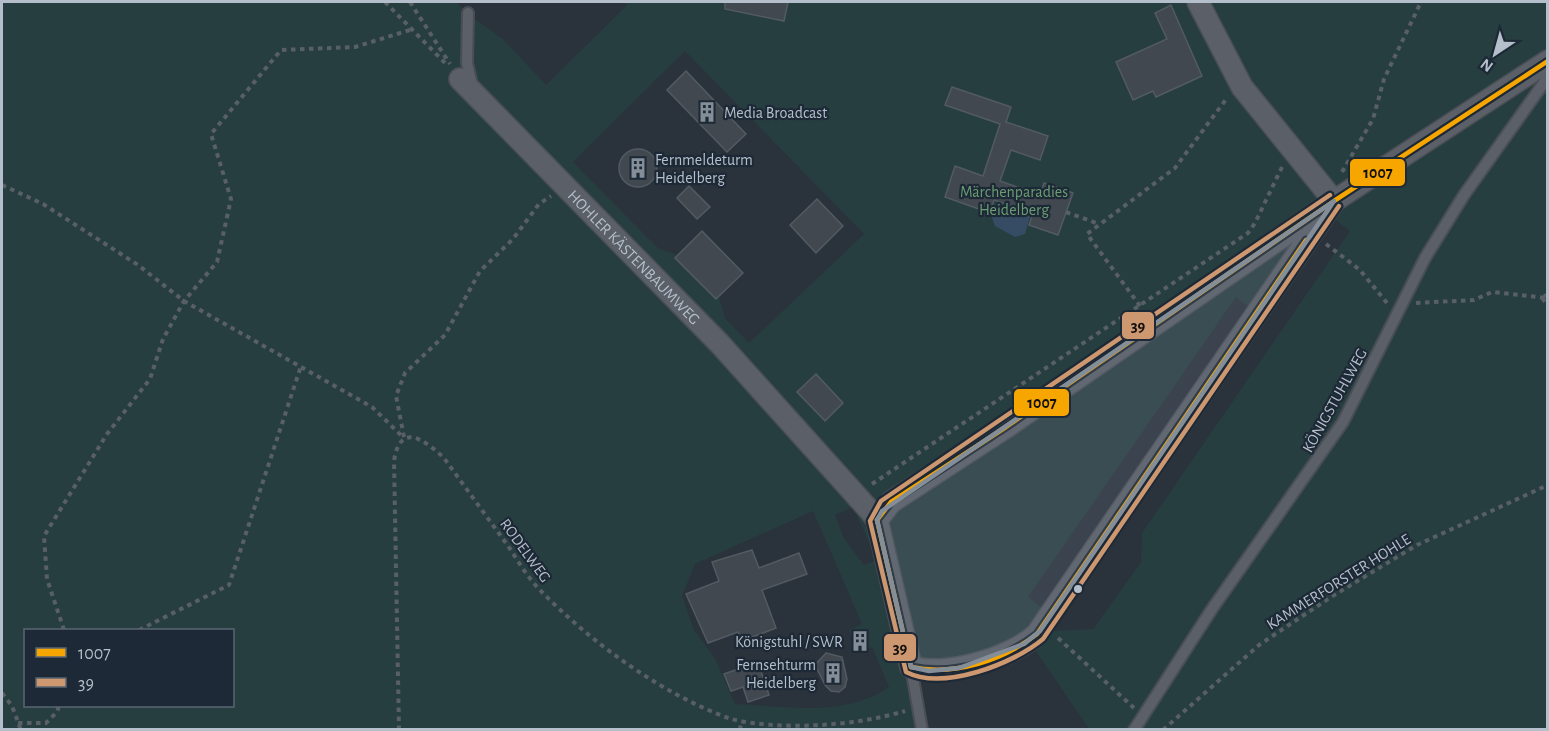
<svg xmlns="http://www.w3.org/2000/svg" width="1549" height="731" viewBox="0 0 1549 731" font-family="'Alegreya Sans',sans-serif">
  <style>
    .green { fill: #273e41; fill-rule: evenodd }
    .water { fill: #364c65 }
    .building { fill: #41484f; stroke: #525a62; stroke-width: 1.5 }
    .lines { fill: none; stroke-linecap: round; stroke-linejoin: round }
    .service-casing { stroke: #494e55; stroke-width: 14 }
    .minor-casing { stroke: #494e55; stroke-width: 24 }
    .path { stroke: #585f65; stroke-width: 4; stroke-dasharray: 4.5 4.5; stroke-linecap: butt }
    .service { stroke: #5b6068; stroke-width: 10 }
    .minor { stroke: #5b6068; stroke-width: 21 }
    .bus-1-casing { stroke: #1d2936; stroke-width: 9 }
    .bus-2-casing { stroke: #1d2936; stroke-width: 9 }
    .bus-1 { stroke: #f7a600; stroke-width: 4.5 }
    .bus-2 { stroke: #cd976f; stroke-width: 4.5 }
    .marked { fill: #848e99; fill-opacity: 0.2; stroke: #848e99; stroke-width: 4.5; stroke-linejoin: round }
    .bus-dot { fill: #b5bfcb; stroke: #1d2936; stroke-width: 2 }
    .labels { text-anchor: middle; stroke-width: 4.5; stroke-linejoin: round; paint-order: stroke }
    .poi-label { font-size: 16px; fill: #b5bfcb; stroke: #1d2936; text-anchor: start }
    .park-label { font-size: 16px; fill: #6b9d73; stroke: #1d2936 }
    .street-label { font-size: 16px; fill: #b5bfcb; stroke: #1d2936 }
    .line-badge { stroke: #1d2936; stroke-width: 2 }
    .pale-badge-label { font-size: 16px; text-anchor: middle; font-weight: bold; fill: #111 }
  </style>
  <rect width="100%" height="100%" fill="#2a323b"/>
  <path class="green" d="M2,2H456L472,17L503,39L546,85L627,5L626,2H1547V729H1089L1027,638L945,667L907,673L921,729H2ZM685,51L864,234L749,343L725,318L719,297L716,299L676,258L678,255L658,248L573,162ZM1333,218L1350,231L1142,533L1141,562L1093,629L1050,631ZM1236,297L1249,307L1042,608L1028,597ZM853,507L877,560L864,565L844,538L835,515ZM813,511L862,624L849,630L858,652L872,647L889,687C844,718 787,706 735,704L716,660L694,630L682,596L695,564ZM26,630H232V706H26Z"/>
  <path class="water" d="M996,204L1030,216L1025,234L1015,237L995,226L991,215Z"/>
  <g class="building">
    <path d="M725,2H788L784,21L725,9Z"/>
    <path d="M1171,5L1202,76L1156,97L1153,91L1133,100L1116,62L1167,39L1155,13Z"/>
    <path d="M686,71L746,134L727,152L667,90Z"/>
    <path d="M952,87L1011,107L1006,122L1048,136L1040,160L1011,150L1000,181L1040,195L1044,183L1073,193L1058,235L1029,225L1033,213L994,200L990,213L945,197L955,166L983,176L1000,124L945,105Z"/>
    <circle cx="638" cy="168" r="19"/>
    <path d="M689,186L710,207L697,219L677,198Z"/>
    <path d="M817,199L843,226L816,253L790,225Z"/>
    <path d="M702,231L743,273L716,299L675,258Z"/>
    <path d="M816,374L843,403L825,421L797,392Z"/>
    <path d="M752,550L759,568L799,553L807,574L762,590L776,628L742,641L738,632L708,643L686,594L719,581L712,562Z"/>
    <path d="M826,653L842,657L847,679L845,687L839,692L831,691L825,685L815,665Z"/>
    <path d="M758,662L769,695L748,702L743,687L731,691L724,674Z"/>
  </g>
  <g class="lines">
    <g class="service-casing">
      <g id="service">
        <path d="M468,13L467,63L472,85"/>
        <path d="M911,667L922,730"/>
        <path d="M1134,730L1212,609L1343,422L1425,258L1464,195L1548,77"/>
      </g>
    </g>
    <g class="minor-casing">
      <g id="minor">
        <path d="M1198,2L1242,87L1334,201"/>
        <path id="s1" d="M460,79L720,344L871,512L877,520L911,667C944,678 1012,658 1037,634L1334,201"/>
        <path d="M877,520L891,502L1006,427L1334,201L1548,61"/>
      </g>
    </g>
    <g class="path">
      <path d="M385,2L447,65"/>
      <path d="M410,2L450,64"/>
      <path d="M1548,34V38"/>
      <path d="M1342,172L1373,119L1384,79L1421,2"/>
      <path d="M2,185L43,204L138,265L184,301L372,407L404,438"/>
      <path d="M1066,212L1099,224"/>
      <path d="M1326,244L1360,270L1387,303"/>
      <path d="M1548,295L1541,297L1548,305"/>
      <path d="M1416,303L1474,300L1492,292L1548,298"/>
      <path d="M1140,306L1087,234L1175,168L1227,98"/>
      <path d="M404,437L396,396L405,373L445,335L480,271L513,239L539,204L551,196"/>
      <path d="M872,484L1248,233L1255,223L1282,167"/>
      <path d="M64,630L47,579L44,536L107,434L150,379L163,339L184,301L217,262L231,199L211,134L281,50L355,47L413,29"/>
      <path d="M139,630L229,585L301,366"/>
      <path d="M1058,638L1134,708"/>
      <path d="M2,693L12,706L21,730"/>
      <path d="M18,723H46L57,712L59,706"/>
      <path d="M399,730L394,461C400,421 425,440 444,458C465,487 487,517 508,546C518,561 528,578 540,590C590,642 663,695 731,719C781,731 856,726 905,711"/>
      <path d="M740,730L741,722"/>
      <path d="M1163,730L1259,645L1331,597L1417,545L1548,485"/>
    </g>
    <use href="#service" class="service"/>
    <use href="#minor" class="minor"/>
    <g class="bus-1-casing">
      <g id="bus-1">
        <path d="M877,520L891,502L1006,427L1334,201L1548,61"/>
        <path d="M877,520L911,667"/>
        <path d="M911,667C955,676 1002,661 1037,634L1306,240"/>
      </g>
    </g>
    <g class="bus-2-casing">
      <path id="bus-2" d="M1330,195L881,501L870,521L906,672C943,691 1013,664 1043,639L1339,206"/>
    </g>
    <use href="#bus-1" class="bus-1"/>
    <use href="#bus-2" class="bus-2"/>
  </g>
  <path class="marked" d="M1334,201L1040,631L1024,644L959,668L929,671L911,667L877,520L882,511Z"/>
  <defs>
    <g id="building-bare" transform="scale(1.62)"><path d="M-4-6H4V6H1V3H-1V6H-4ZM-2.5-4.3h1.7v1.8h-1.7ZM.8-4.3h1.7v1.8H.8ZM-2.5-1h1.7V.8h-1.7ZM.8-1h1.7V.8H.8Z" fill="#848e99" stroke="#1d2936" stroke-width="2.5" paint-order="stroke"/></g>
  </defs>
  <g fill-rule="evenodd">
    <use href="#building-bare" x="707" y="112"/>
    <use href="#building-bare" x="638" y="168"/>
    <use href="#building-bare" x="860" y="641"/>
    <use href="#building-bare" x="833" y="673"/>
  </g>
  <circle class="bus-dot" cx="1078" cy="589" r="5"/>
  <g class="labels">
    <g class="poi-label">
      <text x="724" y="118">Media Broadcast</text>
      <text x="655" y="165">Fernmeldeturm<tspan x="655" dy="18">Heidelberg</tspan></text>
      <text x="843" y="647" text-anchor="end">Königstuhl / SWR</text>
      <text x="816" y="670" text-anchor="end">Fernsehturm<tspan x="816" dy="18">Heidelberg</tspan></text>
    </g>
    <g class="park-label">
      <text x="1014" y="197">Märchenparadies<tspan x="1014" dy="18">Heidelberg</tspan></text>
    </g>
    <g class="street-label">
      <text dy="6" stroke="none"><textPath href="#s1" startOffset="249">HOHLER KÄSTENBAUMWEG</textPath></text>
      <text transform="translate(1334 400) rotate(-61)" y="6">KÖNIGSTUHLWEG</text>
      <text transform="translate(526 550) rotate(54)" y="6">RODELWEG</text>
      <text transform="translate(1338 581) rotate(-32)" y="6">KAMMERFORSTER HOHLE</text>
    </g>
  </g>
  <g class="line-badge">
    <rect x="1349" y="158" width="57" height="29" rx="6" fill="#f7a600"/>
    <rect x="1121" y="311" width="34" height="29" rx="6" fill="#cd976f"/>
    <rect x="1013" y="388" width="57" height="29" rx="6" fill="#f7a600"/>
    <rect x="883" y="633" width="34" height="29" rx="6" fill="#cd976f"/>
  </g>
  <g class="pale-badge-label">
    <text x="1378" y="178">1007</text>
    <text x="1138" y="331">39</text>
    <text x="1042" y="408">1007</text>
    <text x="900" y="653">39</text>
  </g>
  <rect width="1549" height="731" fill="none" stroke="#b5bfcb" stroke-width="6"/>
  <rect x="24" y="629" width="210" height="78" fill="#1d2936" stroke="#5a6572" stroke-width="1.5"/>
  <rect x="36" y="648" width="30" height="9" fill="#f7a600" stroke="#5a6572" stroke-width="1.5"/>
  <text x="78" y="659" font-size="18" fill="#b5bfcb">1007</text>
  <rect x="36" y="678" width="30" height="9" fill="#cd976f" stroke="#5a6572" stroke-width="1.5"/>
  <text x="78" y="689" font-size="18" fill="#b5bfcb">39</text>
  <g transform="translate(1495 54) rotate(216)" stroke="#1d2936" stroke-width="4.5" paint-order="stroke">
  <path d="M0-4.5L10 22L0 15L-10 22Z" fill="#b5bfcb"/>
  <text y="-9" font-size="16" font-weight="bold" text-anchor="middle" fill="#b5bfcb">N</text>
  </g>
</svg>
